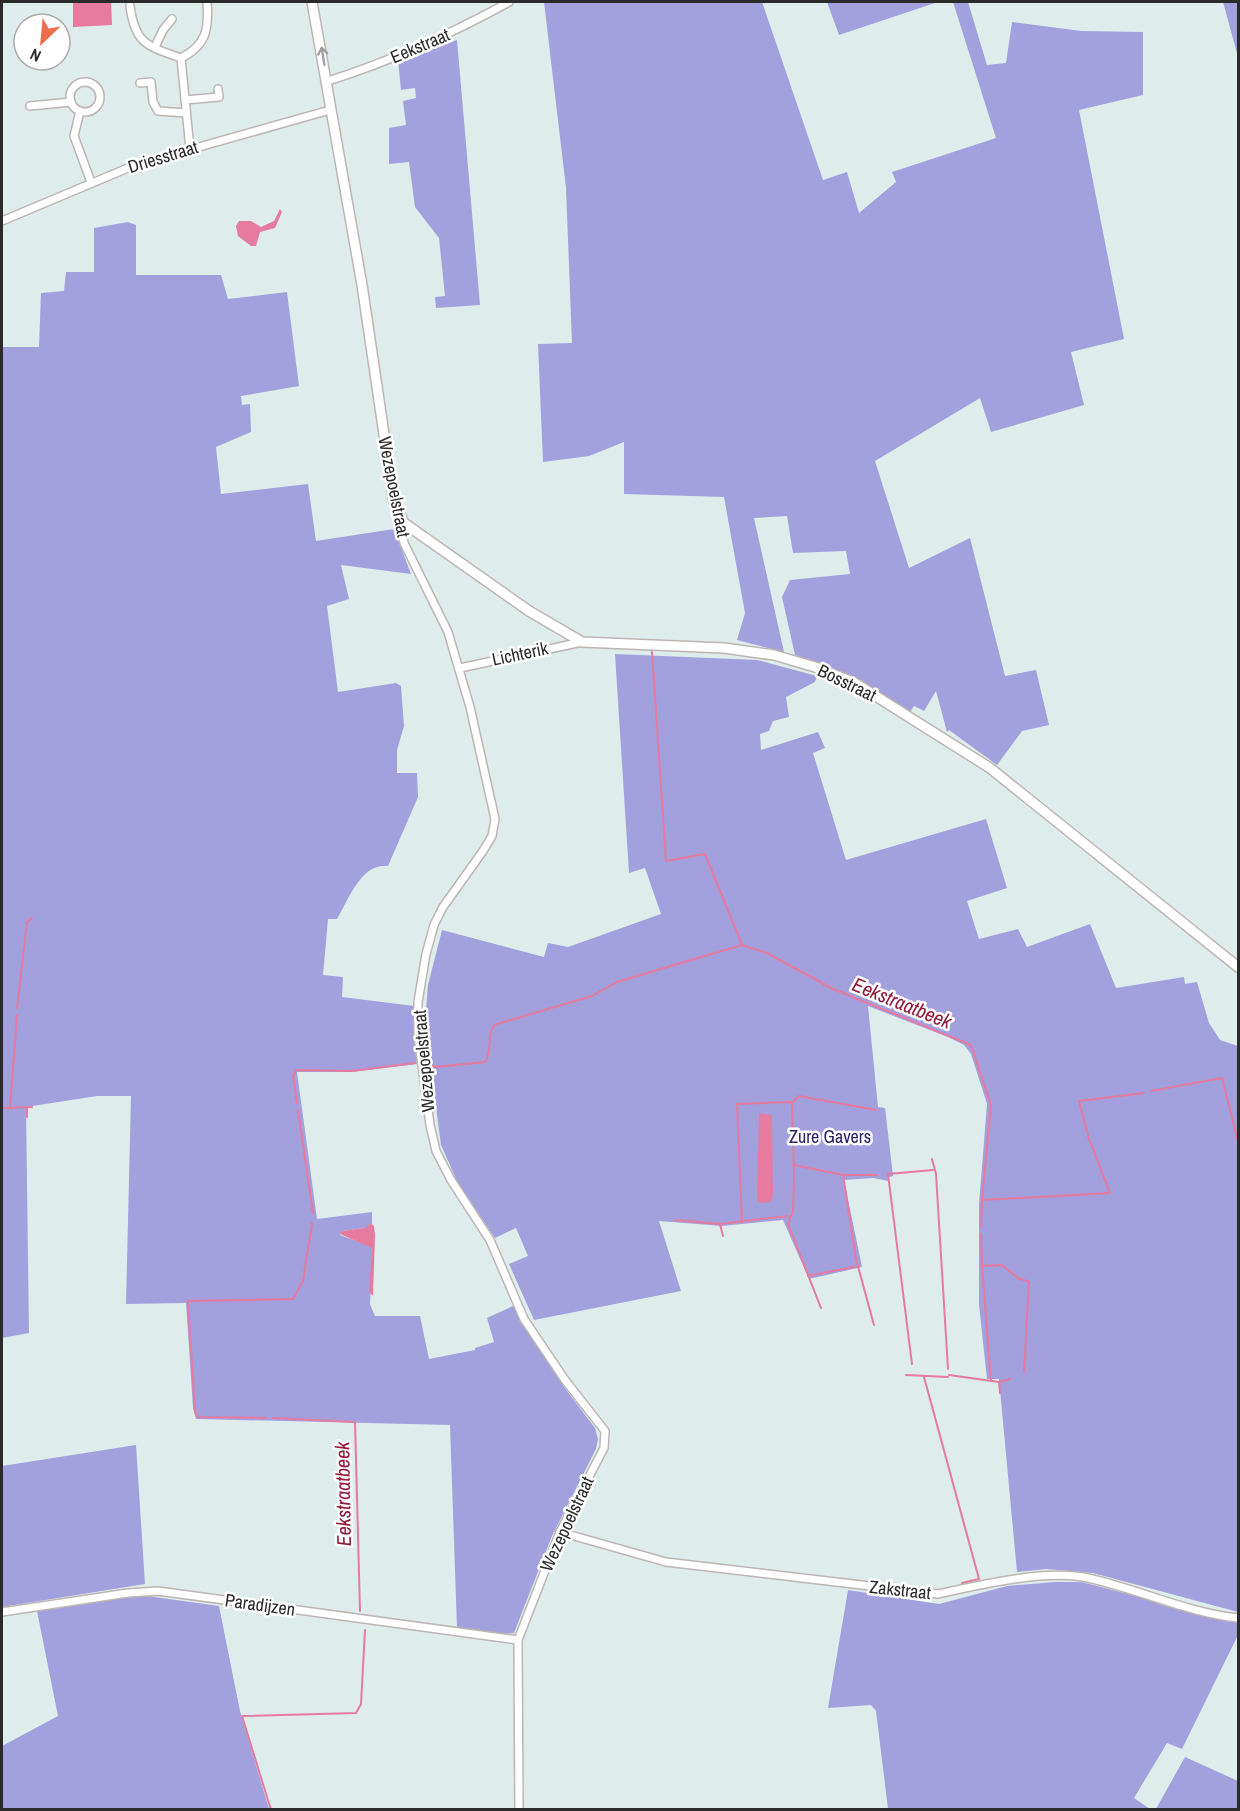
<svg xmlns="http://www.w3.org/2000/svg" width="1240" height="1811" viewBox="0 0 1240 1811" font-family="'Archivo Narrow',sans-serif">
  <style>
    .green { fill: #a3a0de }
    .water { fill: #e67a9f }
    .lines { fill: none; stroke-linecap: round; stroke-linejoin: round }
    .stream { stroke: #e67a9f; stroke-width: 2 }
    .street-casing { stroke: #beb5b2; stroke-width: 10 }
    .secondary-casing { stroke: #beb5b2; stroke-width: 12 }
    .street { stroke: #fff; stroke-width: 7 }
    .secondary { stroke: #fff; stroke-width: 9 }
    .oneway { stroke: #a0a0a0 }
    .labels { text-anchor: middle; stroke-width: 5; stroke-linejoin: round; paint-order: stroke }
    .street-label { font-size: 18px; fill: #2b2b2b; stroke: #fff }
    .park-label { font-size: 18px; fill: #2c2064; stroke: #fff }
    .water-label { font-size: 20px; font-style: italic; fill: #931838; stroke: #fff }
  </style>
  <rect width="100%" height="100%" fill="#dfecec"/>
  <g class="green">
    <path d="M544,2H762L823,180L847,172L859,213L896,182L892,172L996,138L953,2H968L987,65L1006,63L1012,22L1081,31L1143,32V95L1079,110L1124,339L1071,352L1084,405L991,432L980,398L875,461L909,568L970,538L1005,676L1036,670L1049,725L1022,731L997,765L949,730L947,732L936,691L924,711L914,706L910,712L853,676L795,655L782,597L790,580L850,574L846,551L793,553L787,516L754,518L784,652L737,640L745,613L724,497L624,494V442L589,456L543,462L538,344L572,343L566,188Z"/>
    <path d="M827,2H938L839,35Z"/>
    <path d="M1223,2H1238V57Z"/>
    <path d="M457,40L480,305L436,308L435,297L445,296L439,238L415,207L409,162L389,164V128L406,125L403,101L416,98L415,88L401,90L398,60Z"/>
    <path d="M128,222L136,225V275H221L228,299L287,292L299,386L241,396L242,405L250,404L251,432L216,447L221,494L308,484L316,541L394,529L411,574L341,565L349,599L327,606L338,692L396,683L401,686L404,726L397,750V773H417L418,797L388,866C361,863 349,899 337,919H328L323,975L343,977L342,997L414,1006L417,1064L352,1072H297L317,1219L372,1212V1224L365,1228L342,1231L340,1235L373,1247L370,1304L375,1316H420L429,1359L475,1350V1348L494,1342L487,1318L513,1306L564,1387L595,1428L598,1439L596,1449L552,1536L514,1633L499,1634L457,1628L450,1425L196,1419L193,1408L186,1303L126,1304L131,1096H97L26,1107L29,1333L2,1338V347H39L41,293L64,291L66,272H94V228Z"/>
    <path d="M615,654L757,660L817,676L815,682L786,697L789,717L773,721L769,731L760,734L761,750L818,732L825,748L813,753L846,860L986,819L1007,888L967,901L979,939L1018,929L1027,947L1090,924L1116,988L1184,977L1185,984L1197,982L1209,1023L1220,1040L1238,1046V1612L1093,1573L1046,1569L1017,1572L999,1379H987L979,1305V1204L987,1104L971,1054L964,1045L948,1037L868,1006L878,1107L885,1108L893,1176L889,1177V1181L873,1178L844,1180L862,1267L809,1279L783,1220L722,1226L659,1221L681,1291L534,1320L509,1264L528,1256L516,1228L495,1238L458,1183L441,1145L425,1022L428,985L442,930L544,957L548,943L568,947L661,914L645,868L629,873Z"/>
    <path d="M136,1445L145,1584L2,1607V1466Z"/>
    <path d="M1055,1582H1082L1238,1623V1635L1182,1749L1167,1743L1134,1798L1150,1809H888L876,1711L871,1705L828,1708L848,1590L939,1604L1007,1586Z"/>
    <path d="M140,1595L219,1606L240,1711L269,1809L2,1810V1746L58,1716L37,1611Z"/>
    <path d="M1185,1757L1238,1781V1809H1156Z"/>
  </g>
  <g class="water">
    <path d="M73,2H111L112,25L73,27Z"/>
    <path d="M280,209L282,212L275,228L260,232L256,246H251L238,236L236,226L239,221H251L261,227L274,221Z"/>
    <path d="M759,1113L772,1115L773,1196L770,1202L760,1203L757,1199Z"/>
    <path d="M371,1223L374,1226L375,1235L373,1296L369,1292L372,1248L340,1234L342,1231L365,1228Z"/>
  </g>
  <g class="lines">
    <g class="stream">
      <path d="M652,652L666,861L705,854L742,945"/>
      <path d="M17,1008L27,922L32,918"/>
      <path d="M427,1063L435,1067L485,1062C493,1051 486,1036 494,1025L592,996L617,982L742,945L767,953L833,989L971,1045L991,1105L982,1200L1110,1193L1089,1139L1079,1101L1144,1093"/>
      <path d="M1151,1091L1222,1078L1238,1141"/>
      <path d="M793,1102L799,1096L876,1110"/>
      <path d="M297,1103L293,1076L297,1070L352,1071L415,1063"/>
      <path d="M2,1108H10L17,1015"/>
      <path d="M11,1108L32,1107"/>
      <path d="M27,1108V1117"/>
      <path d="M298,1110L313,1213"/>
      <path d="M932,1159L936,1174L948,1369"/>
      <path d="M794,1165L843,1175H877"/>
      <path d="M843,1175L856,1259L874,1325"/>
      <path d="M675,1220L720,1224L788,1216"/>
      <path d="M742,1222L737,1104L792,1102L794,1176L793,1211L788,1224L821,1308"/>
      <path d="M720,1224L723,1236"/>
      <path d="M981,1228L982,1200"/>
      <path d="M981,1234L982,1266L1002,1265L1018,1278L1029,1282L1024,1372"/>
      <path d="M982,1266L991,1381"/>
      <path d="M808,1276L858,1266"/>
      <path d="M912,1364L888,1174L933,1170"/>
      <path d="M906,1375L948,1377"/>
      <path d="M949,1375L999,1382L1000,1393"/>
      <path d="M924,1377L979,1579L962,1583"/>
      <path d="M999,1382L1010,1379"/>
      <path d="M266,1418L198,1417L195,1412L188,1301L293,1299L303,1281L312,1223"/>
      <path d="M273,1418L355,1422L360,1611"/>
      <path d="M271,1810L242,1716L356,1713L361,1704L365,1630"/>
    </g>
    <g class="street-casing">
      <g id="street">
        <path d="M130,6C135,44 147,46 181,58C207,45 209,28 207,2"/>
        <path d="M155,47L163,30L172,19"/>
        <path d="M181,58L190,149"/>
        <path d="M328,81C391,61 451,34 509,2"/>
        <circle cx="85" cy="97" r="15"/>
        <path d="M140,83L151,82L153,102L158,111L186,113"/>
        <path d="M185,100L219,97L218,89"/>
        <path d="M30,106L71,102"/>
        <path d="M80,111L74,136L91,182"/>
        <path d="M2,221L135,165L330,110"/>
        <path d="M404,523L402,532L404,543L448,632L470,707L495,819L492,836L483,851L443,907L434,925L426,954L418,1002V1035L430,1125L436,1151L451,1180L490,1240L524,1319L565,1380L605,1431L604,1448L560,1532L518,1640L519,1810"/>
        <path d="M460,668L582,642"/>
        <path d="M560,1532L666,1562L938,1594C979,1585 1047,1569 1088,1578C1138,1589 1188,1613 1238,1618"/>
        <path d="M2,1612L128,1593L158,1591L518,1640"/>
      </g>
    </g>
    <g class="secondary-casing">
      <path id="secondary" d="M312,2L362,285L394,502L404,523L529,611L582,642L724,648L774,655L815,667L855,683L990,768L1238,967"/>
    </g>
    <use href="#street" class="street"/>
    <use href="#secondary" class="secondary"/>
  </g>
  <defs><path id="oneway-shaft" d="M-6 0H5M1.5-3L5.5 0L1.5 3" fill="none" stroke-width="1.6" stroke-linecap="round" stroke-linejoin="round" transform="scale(1.5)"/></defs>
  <use class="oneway" href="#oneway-shaft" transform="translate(323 56) rotate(-99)"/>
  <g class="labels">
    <g class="street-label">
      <text transform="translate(420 46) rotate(-23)" y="6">Eekstraat</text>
      <text transform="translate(163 157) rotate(-17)" y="6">Driesstraat</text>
      <text transform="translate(394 487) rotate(79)" y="6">Wezepoelstraat</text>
      <text transform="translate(520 654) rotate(-12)" y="6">Lichterik</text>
      <text transform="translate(847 683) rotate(26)" y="6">Bosstraat</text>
      <text transform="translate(424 1061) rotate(-95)" y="6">Wezepoelstraat</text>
      <text transform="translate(567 1524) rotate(-65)" y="6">Wezepoelstraat</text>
      <text transform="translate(900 1590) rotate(6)" y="6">Zakstraat</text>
      <text transform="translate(260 1605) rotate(8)" y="6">Paradijzen</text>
    </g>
    <g class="park-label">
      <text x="830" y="1143">Zure Gavers</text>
    </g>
    <g class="water-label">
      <text transform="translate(902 1003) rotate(22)" y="7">Eekstraatbeek</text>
      <text transform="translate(343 1494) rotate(-91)" y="7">Eekstraatbeek</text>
    </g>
  </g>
  <rect width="1240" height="1811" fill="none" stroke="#2b2b2b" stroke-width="6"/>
  <g transform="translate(42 42) rotate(206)"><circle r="28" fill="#ffffff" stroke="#aaaaaa" stroke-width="1.5"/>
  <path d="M0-4.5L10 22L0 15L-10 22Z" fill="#ed6c4b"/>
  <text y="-9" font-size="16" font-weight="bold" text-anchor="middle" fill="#2b2b2b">N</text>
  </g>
</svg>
